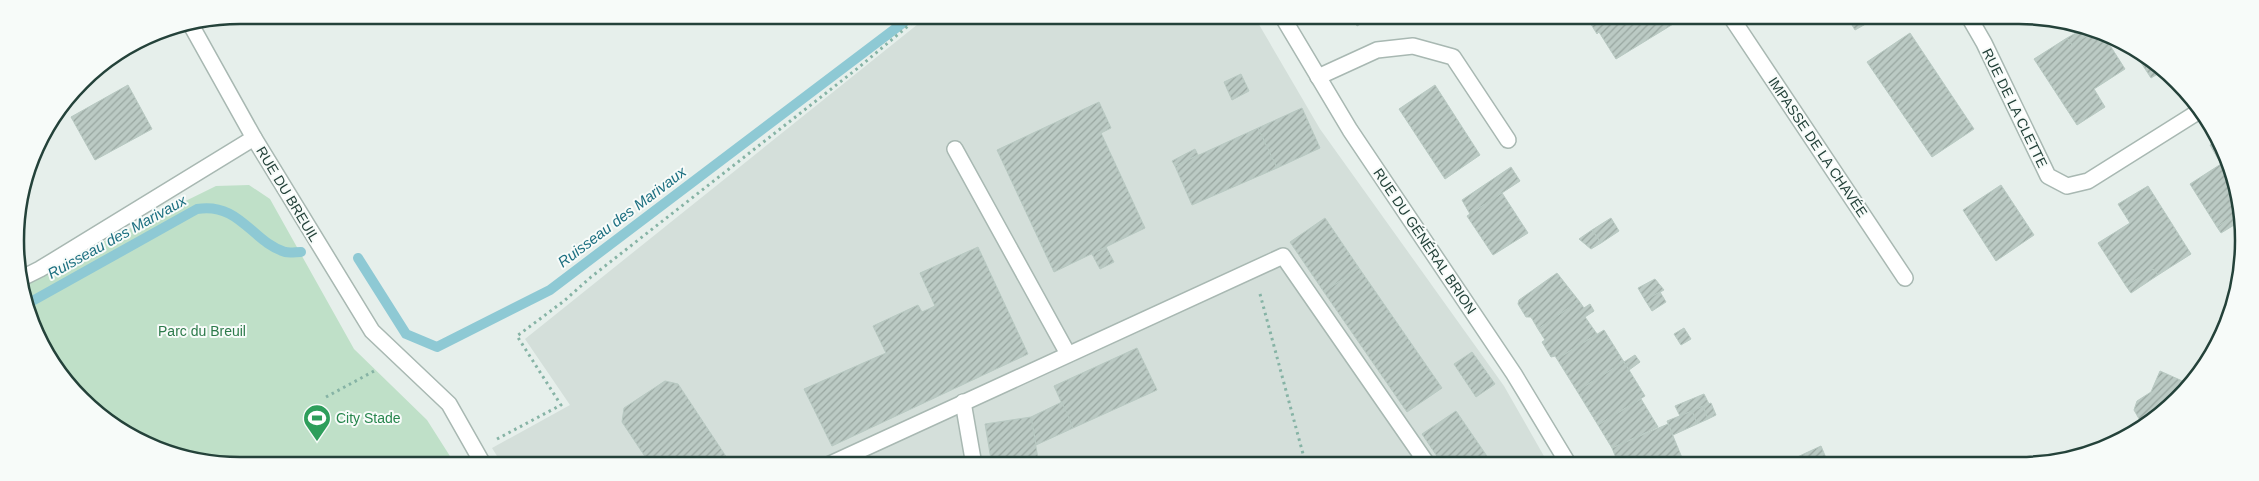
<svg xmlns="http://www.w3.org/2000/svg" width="2259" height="481" viewBox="0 0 2259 481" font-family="Arial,sans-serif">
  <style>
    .built { fill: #d4dfda }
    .green { fill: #bfe0c8 }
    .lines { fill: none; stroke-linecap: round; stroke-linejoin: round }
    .stream { stroke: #8ec9d4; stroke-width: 10 }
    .building { fill: url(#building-hatch); stroke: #b8c9c2 }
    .minor-casing { stroke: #a8b8b2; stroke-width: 18 }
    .path { stroke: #86b3a5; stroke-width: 3; stroke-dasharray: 2.5 4; stroke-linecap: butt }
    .minor { stroke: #fff; stroke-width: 15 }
    .labels { text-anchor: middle; stroke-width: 4; stroke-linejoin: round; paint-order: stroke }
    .street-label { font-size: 14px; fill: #24423a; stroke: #f7fbf9 }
    .park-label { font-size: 14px; fill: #2d7a4b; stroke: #f7fbf9 }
    .leisure-label { font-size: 14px; fill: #27864d; stroke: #f7fbf9; text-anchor: start }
    .water-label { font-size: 15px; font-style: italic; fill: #1c6f80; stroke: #f7fbf9 }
    .rim { fill: none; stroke: #24423a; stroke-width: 2.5 }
  </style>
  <defs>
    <pattern id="building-hatch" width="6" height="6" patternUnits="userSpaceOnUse" patternTransform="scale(1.25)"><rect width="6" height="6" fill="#bbcac4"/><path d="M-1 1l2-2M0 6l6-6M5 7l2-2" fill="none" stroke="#98a6a0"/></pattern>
  </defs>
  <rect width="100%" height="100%" fill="#e6efeb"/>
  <path class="built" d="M928,16H1254L1320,129L1504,386L1549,465L502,464L492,448L570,405L525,339Z"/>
  <path class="green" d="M249,185L270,199L354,349L427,420L455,464H211L128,436L71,389L27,313L23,281L216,186Z"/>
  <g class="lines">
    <g class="stream">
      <path d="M358,258L406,334L437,347L550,290L912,16"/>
      <path d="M27,304L197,209C240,202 252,242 285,252C290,253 296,252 301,252"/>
    </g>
  </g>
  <g class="building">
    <path d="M1352,16H1375L1357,26Z"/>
    <path d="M1586,16L1676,17L1678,21L1616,59L1599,32L1597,34Z"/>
    <path d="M1847,17H1878L1855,30Z"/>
    <path d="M2083,29L2093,32L2072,45L2067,38Z"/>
    <path d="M2093,32L2104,36L2125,69L2094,89L2105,107L2077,125L2034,59L2067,38L2072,45Z"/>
    <path d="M1910,33L1974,129L1932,157L1867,62Z"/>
    <path d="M2129,44L2131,45L2161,72L2151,78Z"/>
    <path d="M1241,74L1249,91L1232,100L1224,82Z"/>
    <path d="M128,85L152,129L95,160L71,117Z"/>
    <path d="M1435,85L1480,155L1445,179L1399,109Z"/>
    <path d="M1099,102L1111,128L1101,133L1145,228L1054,272L997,150Z"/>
    <path d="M1302,108L1320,148L1277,168L1258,128Z"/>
    <path d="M1258,128L1277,168L1192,205L1175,166Z"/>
    <path d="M2216,141L2236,182L2238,212L2217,227L2190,184L2221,164L2210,145Z"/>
    <path d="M1195,149L1198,155L1175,166L1172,161Z"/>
    <path d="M1511,167L1520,181L1470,214L1462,200Z"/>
    <path d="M2001,185L2034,235L1996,261L1963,210Z"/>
    <path d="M2148,186L2191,254L2158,275L2153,269L2126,286L2098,243L2130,223L2118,204Z"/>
    <path d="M1502,193L1528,233L1493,255L1467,216Z"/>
    <path d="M2238,212L2239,222L2221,233L2217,227Z"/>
    <path d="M1325,218L1359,268L1324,292L1290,242Z"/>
    <path d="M1611,218L1619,231L1601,243L1592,230Z"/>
    <path d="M1592,230L1601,243L1591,249L1579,239Z"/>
    <path d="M978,247L1028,354L832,446L804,389L886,353L873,326L918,305L922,312L935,306L920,273Z"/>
    <path d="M1106,247L1114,262L1100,269L1092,254Z"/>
    <path d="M1359,268L1442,388L1407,412L1324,292Z"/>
    <path d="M2153,269L2158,275L2131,293L2126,286Z"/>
    <path d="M1557,273L1579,301L1538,329L1531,317H1526L1518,304L1519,300Z"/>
    <path d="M1655,279L1664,290L1645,300L1638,288Z"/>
    <path d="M1660,292L1666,302L1652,311L1645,300Z"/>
    <path d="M1579,301L1584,308L1590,304L1594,311L1585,317L1597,334L1557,359L1555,356L1551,357L1542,342L1545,340L1538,329Z"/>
    <path d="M1684,328L1691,339L1681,345L1674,334Z"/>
    <path d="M1604,330L1624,362L1577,391L1557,359Z"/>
    <path d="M1137,348L1157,390L1073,428L1054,386Z"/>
    <path d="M1472,352L1495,384L1476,397L1454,364Z"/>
    <path d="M1635,355L1640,362L1629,370L1624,362Z"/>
    <path d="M1624,362L1645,396L1598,425L1577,391Z"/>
    <path d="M2160,371L2189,384L2178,400L2142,424L2134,410L2137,401L2151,392Z"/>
    <path d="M665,381L678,384L727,458L717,464H701L695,456L682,464H650L622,422L624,408Z"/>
    <path d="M1704,394L1709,404L1680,416L1675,406Z"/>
    <path d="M1641,399L1658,427L1612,448L1598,425Z"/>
    <path d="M1062,402L1073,428L1036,445L1031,417Z"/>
    <path d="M1711,403L1716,415L1708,419L1703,406Z"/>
    <path d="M1703,406L1708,419L1697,424L1692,411Z"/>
    <path d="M1456,411L1493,465H1443L1422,434Z"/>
    <path d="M1692,411L1697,424L1673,435L1667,421Z"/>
    <path d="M1031,417L1039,465H992L985,424Z"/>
    <path d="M1668,424L1685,465H1619L1612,448Z"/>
    <path d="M1821,446L1829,465H1796L1793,459Z"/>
    <path d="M695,456L701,464H682Z"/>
    <path d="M1793,459L1796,465H1779Z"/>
  </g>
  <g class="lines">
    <g class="minor-casing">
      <g id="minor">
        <path d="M1282,16L1350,130L1514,374L1569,465"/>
        <path d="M1731,17L1905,278"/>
        <path d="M1969,17L1984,43L2048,176L2067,186L2088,181L2201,110"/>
        <path d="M191,25L254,138L372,331L449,404L483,464"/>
        <path d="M1318,77L1377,50L1413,46L1453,57L1508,140"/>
        <path d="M955,149L1068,354"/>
        <path d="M22,278L40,269L254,138"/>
        <path d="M963,402L974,465"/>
        <path d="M828,465L1283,256L1428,465"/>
      </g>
    </g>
    <g class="path">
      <path d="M1260,294L1306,465"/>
      <path d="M326,397L376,370"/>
      <path d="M497,439L561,405L517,336L564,301L591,277L858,68L920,16"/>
    </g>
    <use href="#minor" class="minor"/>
  </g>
  <defs>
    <g id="stadium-pin" transform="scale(1.4375)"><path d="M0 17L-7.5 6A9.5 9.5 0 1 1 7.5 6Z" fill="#2e9e5b" stroke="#f7fbf9"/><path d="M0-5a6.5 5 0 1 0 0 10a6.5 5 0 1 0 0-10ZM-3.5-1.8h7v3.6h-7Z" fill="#fff"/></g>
  </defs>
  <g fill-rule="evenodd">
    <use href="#stadium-pin" x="317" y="418"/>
  </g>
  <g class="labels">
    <g class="street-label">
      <text transform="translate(2015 108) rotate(64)" y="5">RUE DE LA CLETTE</text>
      <text transform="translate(1818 147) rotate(56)" y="5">IMPASSE DE LA CHAVÉE</text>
      <text transform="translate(288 194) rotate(59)" y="5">RUE DU BREUIL</text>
      <text transform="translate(1425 241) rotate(56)" y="5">RUE DU GÉNÉRAL BRION</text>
    </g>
    <g class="park-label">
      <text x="202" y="336">Parc du Breuil</text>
    </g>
    <g class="leisure-label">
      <text x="336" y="423">City Stade</text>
    </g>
    <g class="water-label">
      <text transform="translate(622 217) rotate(-37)" y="5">Ruisseau des Marivaux</text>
      <text transform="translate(117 237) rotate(-29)" y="5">Ruisseau des Marivaux</text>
    </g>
  </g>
  <path d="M0 0H2259V481H0ZM240 24H2019A216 216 0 0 1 2235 240V241A216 216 0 0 1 2019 457H240A216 216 0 0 1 24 241V240A216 216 0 0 1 240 24Z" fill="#f7fbf9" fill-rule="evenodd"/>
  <path class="rim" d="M240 24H2019A216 216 0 0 1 2235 240V241A216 216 0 0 1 2019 457H240A216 216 0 0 1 24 241V240A216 216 0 0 1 240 24Z"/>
</svg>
